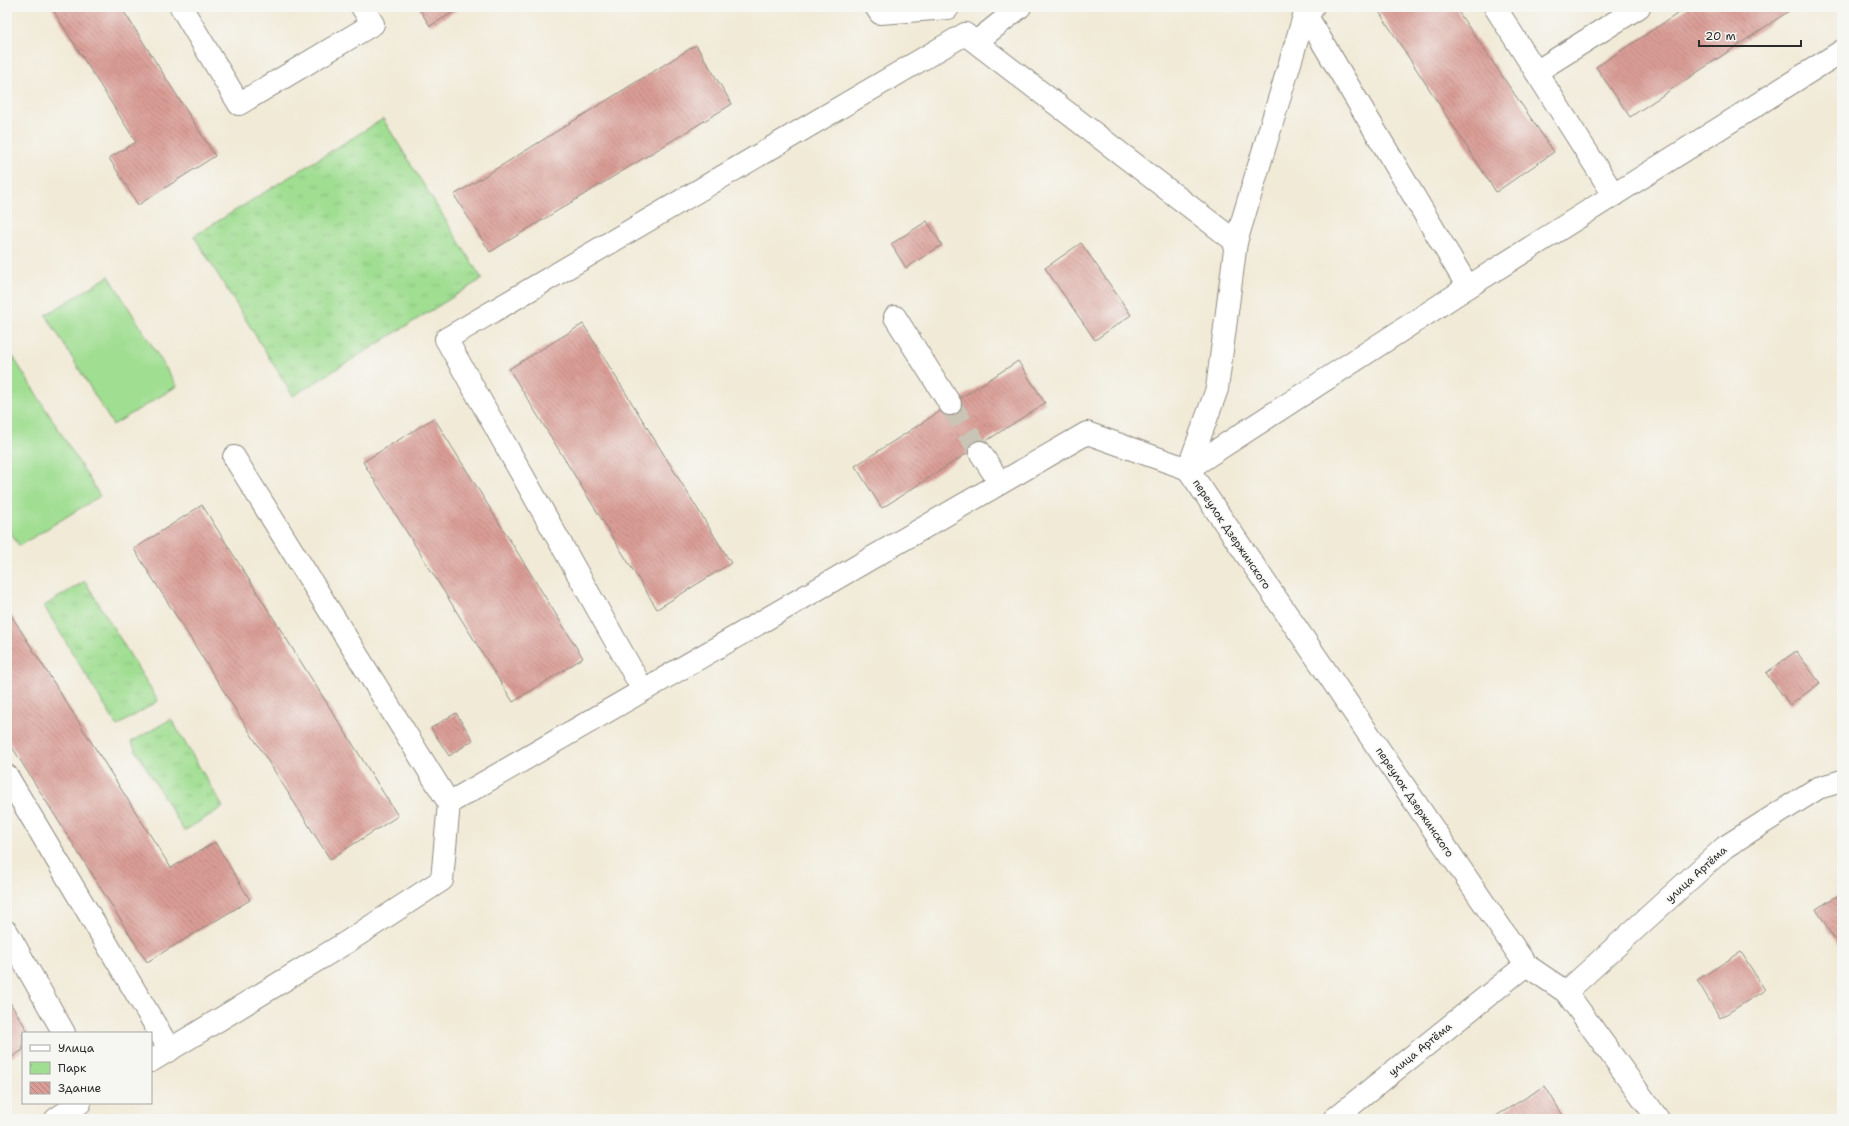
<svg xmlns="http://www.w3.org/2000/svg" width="1849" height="1126" viewBox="0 0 1849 1126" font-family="'Shantell Sans',sans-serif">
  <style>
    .grass { fill: #a0de92; stroke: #66845e }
    .park { fill: url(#park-tufts); stroke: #66845e }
    .building { fill: url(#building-back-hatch) }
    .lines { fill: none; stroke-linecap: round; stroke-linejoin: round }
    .minor-tunnel { stroke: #c9c4b5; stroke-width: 22; stroke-dasharray: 22 11; stroke-linecap: butt }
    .minor-casing { stroke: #8e8a81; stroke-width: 24 }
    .minor { stroke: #fff; stroke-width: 22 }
    .labels { text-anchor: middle; stroke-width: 3; stroke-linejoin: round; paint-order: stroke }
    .street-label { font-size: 11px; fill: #2b2b2b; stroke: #f6f6f2 }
  </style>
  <defs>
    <pattern id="park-tufts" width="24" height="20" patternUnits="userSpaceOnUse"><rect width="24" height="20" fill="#a0de92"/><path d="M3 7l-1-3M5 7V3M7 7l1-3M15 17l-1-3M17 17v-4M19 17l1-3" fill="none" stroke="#8abf7e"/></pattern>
    <pattern id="building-back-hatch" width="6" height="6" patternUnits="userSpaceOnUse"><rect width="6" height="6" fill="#da9d95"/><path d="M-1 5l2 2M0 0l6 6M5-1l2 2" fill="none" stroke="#b1807a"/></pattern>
  </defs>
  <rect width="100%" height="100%" fill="#f6f6f2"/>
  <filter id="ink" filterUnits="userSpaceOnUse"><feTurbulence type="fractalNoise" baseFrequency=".025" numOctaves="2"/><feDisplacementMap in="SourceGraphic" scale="8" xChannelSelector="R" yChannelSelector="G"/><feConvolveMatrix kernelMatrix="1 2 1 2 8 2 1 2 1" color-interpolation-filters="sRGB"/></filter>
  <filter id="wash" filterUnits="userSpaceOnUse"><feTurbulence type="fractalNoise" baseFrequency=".012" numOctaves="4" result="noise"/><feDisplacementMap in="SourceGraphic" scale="16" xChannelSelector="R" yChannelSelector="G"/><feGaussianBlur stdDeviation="0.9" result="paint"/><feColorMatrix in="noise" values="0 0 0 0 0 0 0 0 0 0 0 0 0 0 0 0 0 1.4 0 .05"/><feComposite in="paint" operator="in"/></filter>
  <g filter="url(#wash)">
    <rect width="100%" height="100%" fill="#f1ead7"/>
    <g class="grass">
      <path d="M109,276L177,386L113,425L46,315Z"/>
      <path d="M7,347L100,496L19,546L7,527Z"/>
    </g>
    <g class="park">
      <path d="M383,119L482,279L293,396L194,236Z"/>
      <path d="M85,581L158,701L117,726L44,606Z"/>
      <path d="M171,719L223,807L184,831L131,742Z"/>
    </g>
    <g id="blocks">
      <g class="building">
        <path d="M51,7H121L215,156L138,205L109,158L136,142Z"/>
        <path d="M418,7H462L430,26Z"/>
        <path d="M1376,7H1455L1554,152L1496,192Z"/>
        <path d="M1688,7H1795L1630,117L1596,67Z"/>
        <path d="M696,45L732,104L490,252L454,195Z"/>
        <path d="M927,221L942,245L906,268L891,244Z"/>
        <path d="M1081,243L1131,315L1095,340L1045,268Z"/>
        <path d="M583,324L731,563L657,609L509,369Z"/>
        <path d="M1018,361L1045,403L882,508L855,466Z"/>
        <path d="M434,418L583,658L513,702L363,462Z"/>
        <path d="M202,505L398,816L330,859L134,549Z"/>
        <path d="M11,615L171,868L215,842L250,900L147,962L7,739V618Z"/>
        <path d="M1796,651L1820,683L1790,705L1766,673Z"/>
        <path d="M456,713L473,740L449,756L431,728Z"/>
        <path d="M1842,893V951L1816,909Z"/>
        <path d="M1741,952L1765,990L1720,1018L1697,980Z"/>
        <path d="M7,998L29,1033H23V1050L7,1060Z"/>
        <path d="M1545,1086L1565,1119H1491Z"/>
      </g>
    </g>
  </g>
  <g filter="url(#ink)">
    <use href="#blocks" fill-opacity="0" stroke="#8e8a81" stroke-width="1"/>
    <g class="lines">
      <path class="minor-tunnel" d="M950,404L980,452"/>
      <g class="minor-casing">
        <g id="minor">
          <path d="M181,7L239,104L373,24L362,7"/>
          <path d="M876,7L880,13L948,8"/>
          <path d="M1495,7L1614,195"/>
          <path d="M1312,9L1305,13L1468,287"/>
          <path d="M976,42L1020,7"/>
          <path d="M1536,72L1639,7"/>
          <path d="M895,317L950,404"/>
          <path d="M980,452L1000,483"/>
          <path d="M234,457L449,803"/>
          <path d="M1188,469L1526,965L1566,992L1658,1119"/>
          <path d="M1188,469L1468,287L1842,51"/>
          <path d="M1188,469L1217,389L1236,242L1305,13V7"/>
          <path d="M643,690L446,339L965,34L1236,242"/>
          <path d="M7,776L170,1050"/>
          <path d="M7,932L64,1033"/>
          <path d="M1566,992L1725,847L1818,788L1842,781"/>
          <path d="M151,1061L347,942L442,880L449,803L1087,433L1188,469"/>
          <path d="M56,1119L80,1103"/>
          <path d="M1334,1119L1526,965"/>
        </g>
      </g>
      <use href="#minor" class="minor"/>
    </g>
  </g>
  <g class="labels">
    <g class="street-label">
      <text transform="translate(1232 534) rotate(56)" y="4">переулок Дзержинского</text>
      <text transform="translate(1415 802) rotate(56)" y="4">переулок Дзержинского</text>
      <text transform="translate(1696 874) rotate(-42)" y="4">улица Артёма</text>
      <text transform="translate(1420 1049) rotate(-39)" y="4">улица Артёма</text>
    </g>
  </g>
  <rect width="1849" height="1126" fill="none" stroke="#f6f6f2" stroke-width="24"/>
  <rect x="22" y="1032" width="130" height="72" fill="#f6f6f2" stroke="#a5a5a2"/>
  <rect x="30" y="1045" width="20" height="6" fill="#ffffff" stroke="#a5a5a2"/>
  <text x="58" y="1052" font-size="12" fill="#2b2b2b">Улица</text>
  <rect x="30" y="1062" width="20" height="12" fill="url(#park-tufts)" stroke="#a5a5a2"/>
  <text x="58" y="1072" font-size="12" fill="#2b2b2b">Парк</text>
  <rect x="30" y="1082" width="20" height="12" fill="url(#building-back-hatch)" stroke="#a5a5a2"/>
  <text x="58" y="1092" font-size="12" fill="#2b2b2b">Здание</text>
  <path d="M1699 40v6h102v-6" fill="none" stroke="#2b2b2b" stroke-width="2"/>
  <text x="1705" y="40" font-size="12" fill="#2b2b2b" stroke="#f6f6f2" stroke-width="3" paint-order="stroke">20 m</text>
</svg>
